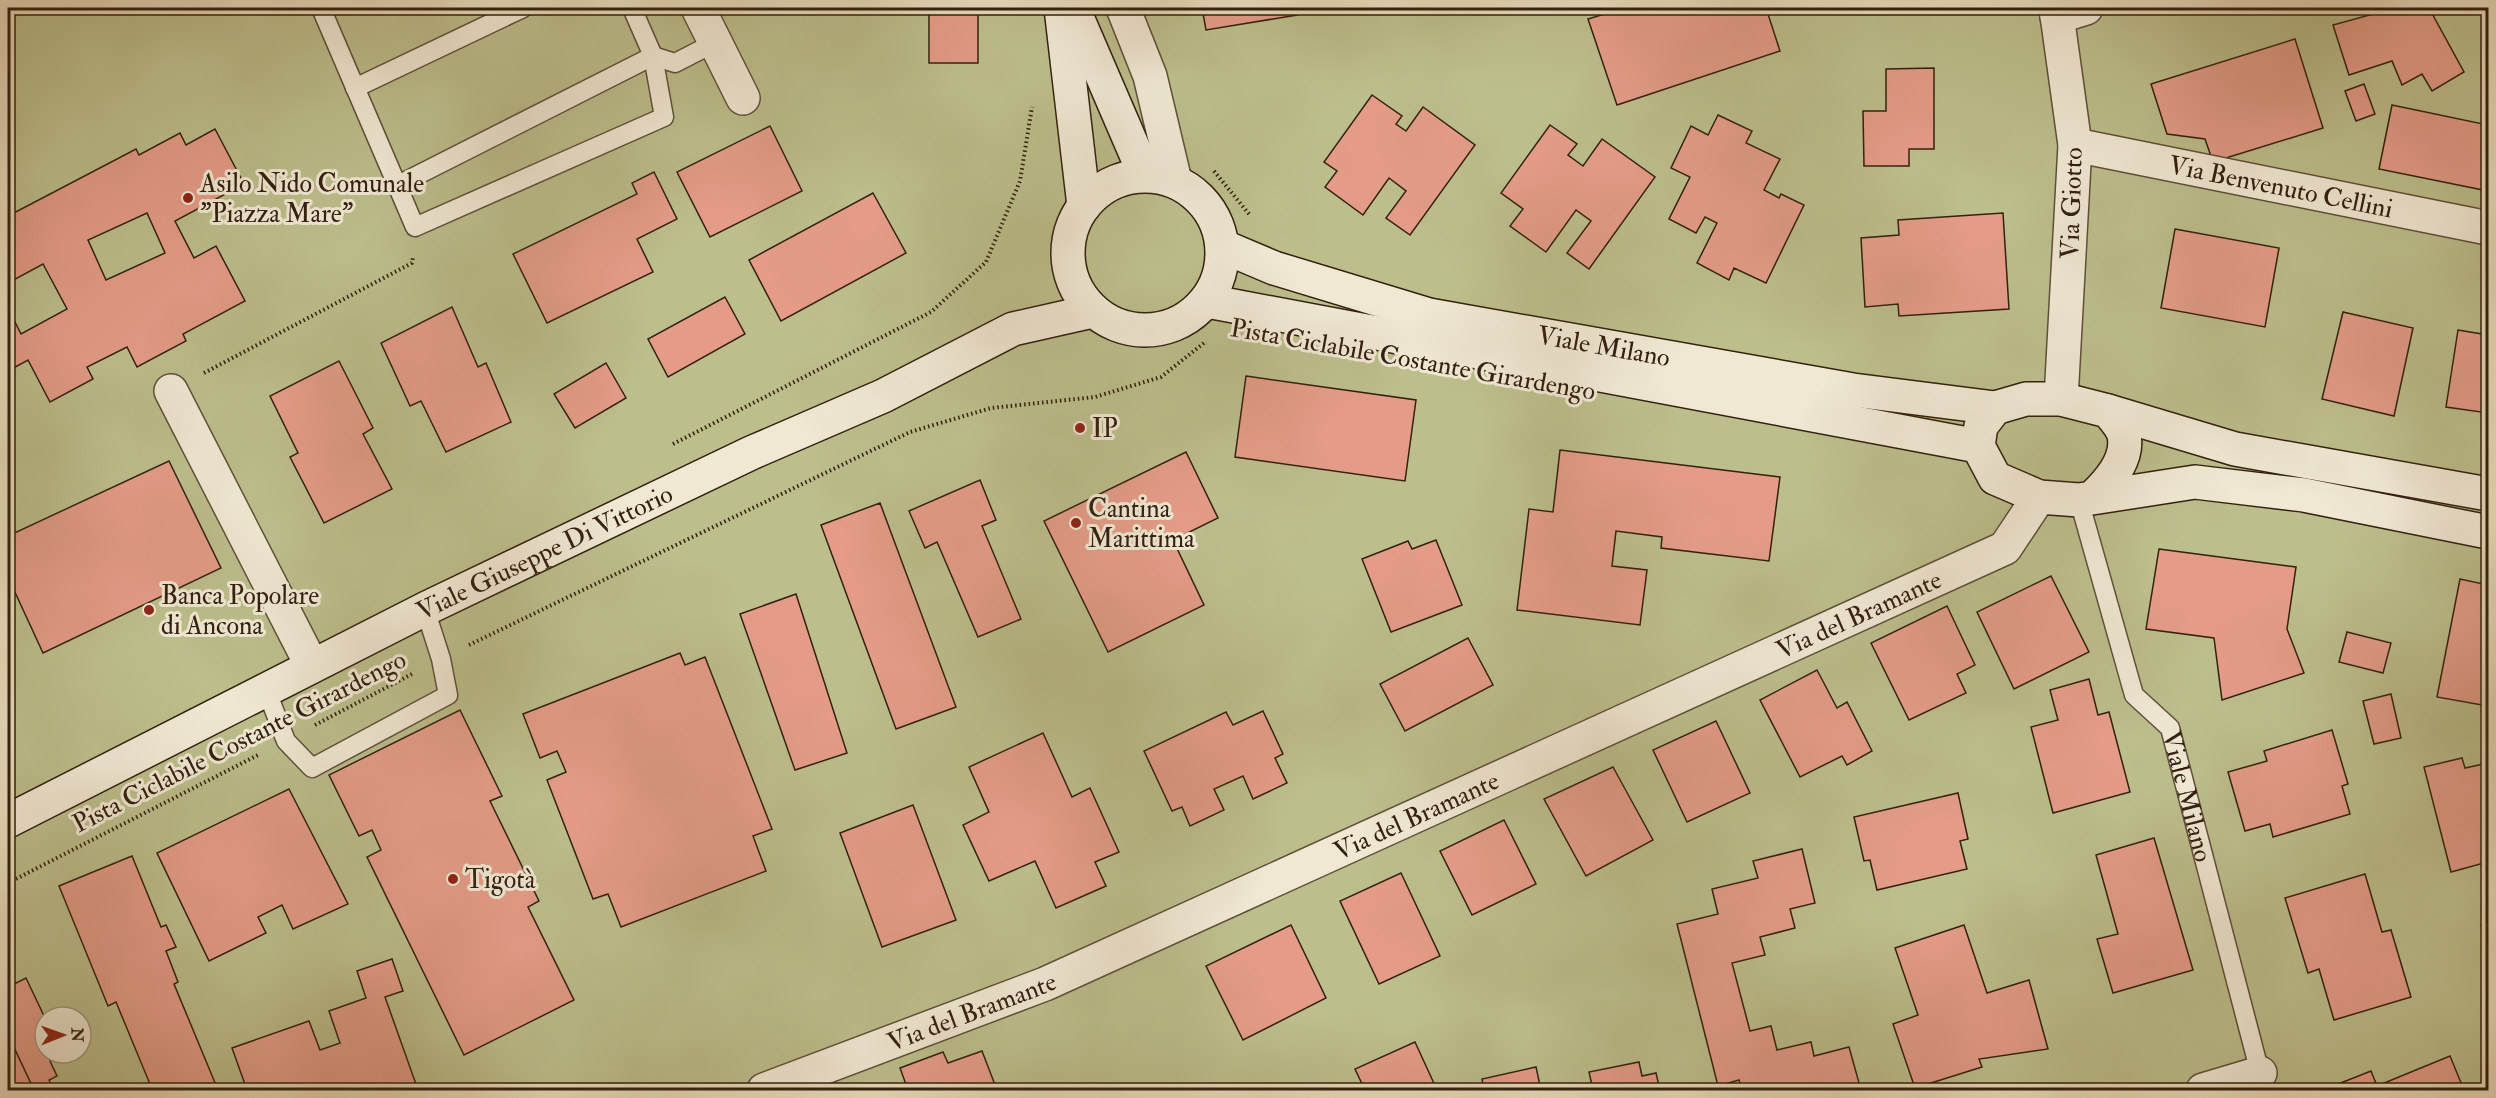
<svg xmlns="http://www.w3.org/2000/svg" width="2496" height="1098" viewBox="0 0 2496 1098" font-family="'IM FELL Double Pica',serif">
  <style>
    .green { fill: #bcbe8c; stroke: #786f4e; stroke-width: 1.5; fill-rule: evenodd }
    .building { fill: #e49c88; stroke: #33200f; stroke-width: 1.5; fill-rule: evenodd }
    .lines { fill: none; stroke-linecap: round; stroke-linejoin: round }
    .lane-casing { stroke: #604f3a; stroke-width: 21 }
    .street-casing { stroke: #604f3a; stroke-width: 36 }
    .secondary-casing { stroke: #33200f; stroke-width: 36 }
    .path { stroke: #33200f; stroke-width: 4; stroke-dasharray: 1.5 3; stroke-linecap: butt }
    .lane { stroke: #f0e8d3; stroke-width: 18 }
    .street { stroke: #f0e8d3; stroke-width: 33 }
    .secondary { stroke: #f0e8d3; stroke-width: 33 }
    .poi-dot { fill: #8f2418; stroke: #f0e8d3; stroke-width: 2 }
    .labels { text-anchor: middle; stroke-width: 6; stroke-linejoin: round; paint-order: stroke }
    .poi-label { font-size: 26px; fill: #33200f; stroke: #f0e8d3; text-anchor: start }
    .street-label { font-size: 26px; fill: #33200f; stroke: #f0e8d3 }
  </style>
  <rect width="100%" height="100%" fill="#e8dbbb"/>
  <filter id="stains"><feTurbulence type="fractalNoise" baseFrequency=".00333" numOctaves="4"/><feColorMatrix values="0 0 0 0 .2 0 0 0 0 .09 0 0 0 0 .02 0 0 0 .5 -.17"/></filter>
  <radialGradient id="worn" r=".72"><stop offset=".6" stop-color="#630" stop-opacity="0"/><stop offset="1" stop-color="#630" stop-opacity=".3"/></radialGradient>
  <path class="green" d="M8,8H2488V1090H8ZM45,1017H81V1053H45Z"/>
  <g class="building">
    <rect x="929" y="8" width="49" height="55"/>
    <path d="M1202,8H1297V15L1206,30Z"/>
    <path d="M1624,8H1766L1780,51L1617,105L1588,19Z"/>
    <path d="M1848,8H1939L1848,13Z"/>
    <path d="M2395,8H2429L2464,72L2432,91L2422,74L2402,85L2392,61L2349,75L2333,25Z"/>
    <path d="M2295,39L2323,128L2213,162L2205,139L2167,134L2151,84Z"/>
    <path d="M1934,68V149H1909V166H1864L1863,111H1886V69Z"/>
    <path d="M2364,84L2375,114L2356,121L2345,91Z"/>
    <path d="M1372,95L1402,116L1396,124L1406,131L1423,107L1475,145L1410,235L1386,218L1406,191L1389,178L1363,215L1325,187L1337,171L1324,162Z"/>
    <path d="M2392,105L2488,125V191L2379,169Z"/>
    <path d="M1718,115L1752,131L1746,143L1780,159L1764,190L1779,198L1781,194L1804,205L1766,283L1734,268L1729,280L1697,263L1717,223L1705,217L1696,233L1669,219L1690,177L1671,168L1691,126L1708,135Z"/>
    <path d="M1550,125L1577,144L1568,155L1583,166L1602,139L1655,177L1589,269L1567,253L1591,221L1576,210L1546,252L1510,226L1523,209L1501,193Z"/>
    <path d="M770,126L802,191L710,237L677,172Z"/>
    <path d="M215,129L244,184L175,221L194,258L216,246L245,301L183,334L186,341L137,367L127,347L87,367L93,379L50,402L28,360L8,371V308L21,334L67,309L43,264L8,283V216L136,149L139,155L180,133L186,145ZM147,213L165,253L106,280L88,240Z"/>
    <path d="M654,172L677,219L637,239L653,272L547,323L513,254L637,194L632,183Z"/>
    <path d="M873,193L906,253L781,321L749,260Z"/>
    <path d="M2003,213L2009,309L1899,316L1898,304L1865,307L1861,238L1899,235L1898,220Z"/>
    <path d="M2175,229L2279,248L2265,327L2161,308Z"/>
    <path d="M725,297L745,334L668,377L648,339Z"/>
    <path d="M452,307L478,367L486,363L511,422L446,452L421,401L410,406L381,343Z"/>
    <path d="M2343,312L2413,328L2394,416L2322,399Z"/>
    <path d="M2458,330L2488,335V413L2446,407Z"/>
    <path d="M339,361L373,428L363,434L392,489L324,523L290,457L298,453L270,396Z"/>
    <path d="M606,363L626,398L575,428L554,394Z"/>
    <path d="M1246,376L1416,400L1405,481L1235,457Z"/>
    <path d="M8,383L14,396L8,399Z"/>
    <path d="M1560,450L1780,477L1769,561L1661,548L1662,537L1616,531L1612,566L1647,570L1640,625L1517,610L1529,509L1553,512Z"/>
    <path d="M1186,452L1218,518L1173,540L1204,605L1108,652L1044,521Z"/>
    <path d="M169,461L221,568L43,653L8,577V536Z"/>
    <path d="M980,480L996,520L982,526L1021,619L978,637L937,542L925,548L909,511Z"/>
    <path d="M880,503L956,707L896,729L821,525Z"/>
    <path d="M1436,540L1462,605L1391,632L1362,559L1408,541L1412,549Z"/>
    <path d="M2159,549L2296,567L2287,629L2304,673L2222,700L2214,638L2146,629Z"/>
    <path d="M2051,576L2089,652L2014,689L1977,612Z"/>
    <path d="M2460,579L2488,585V706L2437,697Z"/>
    <path d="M796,594L847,753L795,770L740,614Z"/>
    <path d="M1947,606L1975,665L1957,674L1966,693L1909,720L1871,643Z"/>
    <path d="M2347,632L2391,643L2383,673L2339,662Z"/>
    <path d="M1468,638L1493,685L1405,731L1380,684Z"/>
    <path d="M680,653L685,665L705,657L772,829L753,836L766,871L621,927L608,894L593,899L547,780L566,772L557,751L540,758L523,714Z"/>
    <path d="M1817,670L1837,708L1847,702L1872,751L1847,765L1842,756L1800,777L1760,700Z"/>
    <path d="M2089,679L2098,715L2109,712L2130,792L2053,813L2031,727L2058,720L2050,690Z"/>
    <path d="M2391,694L2401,738L2374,744L2363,701Z"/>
    <path d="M460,710L502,796L490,801L539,901L528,907L574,1000L464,1055L367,857L381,850L372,830L359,836L329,775Z"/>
    <path d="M1263,711L1283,754L1275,758L1287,783L1253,799L1243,776L1214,789L1224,810L1190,826L1182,807L1172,811L1144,751L1226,712L1233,725Z"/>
    <path d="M1716,721L1750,793L1687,822L1653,750Z"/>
    <path d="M2332,730L2348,784L2342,786L2350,814L2273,837L2270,824L2245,831L2228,772L2267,761L2264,751Z"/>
    <path d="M1043,733L1072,797L1090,788L1119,852L1095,862L1106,886L1056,908L1035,861L989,881L963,825L989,812L969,767Z"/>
    <path d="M2462,758L2465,768L2488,763V851L2482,853L2484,863L2451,872L2424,767Z"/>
    <path d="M1613,767L1653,840L1586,876L1544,799Z"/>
    <path d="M289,789L348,904L293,929L282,905L258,917L266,933L209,961L157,853Z"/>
    <path d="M1958,793L1968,839L1960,841L1967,869L1877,890L1870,860L1864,861L1854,817Z"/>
    <path d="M913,805L956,920L882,947L840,833Z"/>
    <path d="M1504,820L1536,884L1472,915L1440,851Z"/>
    <path d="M2154,838L2193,970L2113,993L2097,939L2118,934L2096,855Z"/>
    <path d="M1802,849L1815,903L1790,909L1795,928L1760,937L1765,955L1732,963L1750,1031L1771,1026L1777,1050L1811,1042L1814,1056L1849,1047L1861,1090H1784V1089L1742,1090L1739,1080L1718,1086L1677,924L1718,914L1712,889L1758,878L1753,861Z"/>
    <path d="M132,856L161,927L166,925L176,947L166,951L178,982L174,984L218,1090H149L152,1089L116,1002L108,1006L59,886Z"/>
    <path d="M1401,873L1440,956L1379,984L1340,901Z"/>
    <path d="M2365,874L2382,932L2391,930L2411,997L2334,1020L2319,969L2308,973L2285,898Z"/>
    <path d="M2488,922V945L2481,925Z"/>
    <path d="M1291,925L1326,998L1243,1040L1206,966Z"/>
    <path d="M1964,925L1987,993L2029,980L2048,1049L1979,1059L1982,1067L1915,1088L1893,1024L1918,1015L1895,948Z"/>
    <path d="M392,959L403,991L385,997L417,1087L406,1090H247L232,1048L309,1021L320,1050L340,1043L329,1011L366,998L357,971Z"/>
    <path d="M26,978L45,1018V1053H62L63,1055L50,1061L57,1076L49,1080L54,1090H34L8,1035V987Z"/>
    <path d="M8,1035L34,1090H8Z"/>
    <path d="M1415,1042L1437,1090H1365L1355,1069Z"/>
    <path d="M982,1051L997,1090H908L900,1068L943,1052L948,1063Z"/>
    <path d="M2450,1056L2464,1090H2323L2371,1071L2377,1086Z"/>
    <path d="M1639,1062L1642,1076L1656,1073L1660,1090H1593L1589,1072Z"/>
    <path d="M1536,1067L1541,1090H1484L1482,1079Z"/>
    <path d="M1339,1085L1340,1090H1324Z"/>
  </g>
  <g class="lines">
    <g class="lane-casing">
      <g id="lane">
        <path d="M321,8L415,227L664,117L653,56L632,8"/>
        <path d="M355,88L523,8"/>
        <path d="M398,185L653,56L675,63L714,43"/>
        <path id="s1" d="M2079,500L2134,695L2170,728L2260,1073"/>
        <path d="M266,689L286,741L312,768L448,695L441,659L425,609"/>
      </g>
    </g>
    <g class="street-casing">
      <g id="street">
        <path d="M698,8L743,98"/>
        <path d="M1123,8L1150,76L1175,181"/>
        <path d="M2056,8L2075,145L2061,399"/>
        <path d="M2057,17L2086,8"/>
        <path id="s2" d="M2075,145L2488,228"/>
        <path d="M171,391L312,666"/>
        <path id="s3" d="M764,1090L1045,984L2005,548L2039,497"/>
        <path d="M2203,1090L2260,1073"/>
      </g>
    </g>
    <g class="secondary-casing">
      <g id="secondary">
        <path d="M1061,8L1084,206"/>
        <path d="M1073,8L1145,175"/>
        <circle cx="1145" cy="253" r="77"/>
        <path id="s4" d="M1222,246L1274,268L1429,315L1853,390L1995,408"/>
        <path d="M1207,301L1978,446"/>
        <path d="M2108,411L2235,449L2488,494"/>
        <path d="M2093,497C2109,482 2129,459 2124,435C2122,427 2113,417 2108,411L2061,399H2026L1995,408L1981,426L1978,446L1995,478L2039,497L2079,500L2195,482L2304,495L2488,532"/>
        <path id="s5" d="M8,821L425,609L751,453L883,396L1013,329L1093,311"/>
      </g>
    </g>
    <g class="path">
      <path d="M1214,171L1249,214"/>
      <path d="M204,373L412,263L413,257"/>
      <path d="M673,444L931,312L986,262L1020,181L1032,107"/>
      <path d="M469,645L910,432L991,408L1095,397L1161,377L1204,343H1207"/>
      <path d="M315,725L412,674"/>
      <path d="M8,883L258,755"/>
    </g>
    <use href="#lane" class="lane"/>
    <use href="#street" class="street"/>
    <use href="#secondary" class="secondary"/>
  </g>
  <g class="poi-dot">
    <circle cx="188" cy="198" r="6"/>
    <circle cx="1080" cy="428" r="6"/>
    <circle cx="1076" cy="523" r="6"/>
    <circle cx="149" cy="610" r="6"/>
    <circle cx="453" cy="879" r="6"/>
  </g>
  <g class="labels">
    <g class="poi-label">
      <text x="200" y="192">Asilo Nido Comunale<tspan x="200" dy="30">"Piazza Mare"</tspan></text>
      <text x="1092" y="437">IP</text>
      <text x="1088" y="517">Cantina<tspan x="1088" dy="30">Marittima</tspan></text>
      <text x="161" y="604">Banca Popolare<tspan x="161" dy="30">di Ancona</tspan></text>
      <text x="465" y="888">Tigotà</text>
    </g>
    <g class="street-label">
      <text dy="9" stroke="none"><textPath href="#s2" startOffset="210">Via Benvenuto Cellini</textPath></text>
      <text transform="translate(2071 203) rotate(-88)" y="9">Via Giotto</text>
      <text dy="9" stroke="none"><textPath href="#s4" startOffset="396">Viale Milano</textPath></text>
      <text transform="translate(1413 359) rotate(10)" y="9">Pista Ciclabile Costante Girardengo</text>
      <text dy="9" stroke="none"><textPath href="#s5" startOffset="600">Viale Giuseppe Di Vittorio</textPath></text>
      <text dy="9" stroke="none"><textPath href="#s3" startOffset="1194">Via del Bramante</textPath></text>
      <text transform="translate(239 741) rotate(-27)" y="9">Pista Ciclabile Costante Girardengo</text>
      <text dy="9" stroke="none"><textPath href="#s1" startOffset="322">Viale Milano</textPath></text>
      <text dy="9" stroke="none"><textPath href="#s3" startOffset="708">Via del Bramante</textPath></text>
      <text dy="9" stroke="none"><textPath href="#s3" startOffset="222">Via del Bramante</textPath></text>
    </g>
  </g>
  <rect width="2496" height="1098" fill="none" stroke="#e8dbbb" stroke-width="30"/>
  <rect x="9" y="9" width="2478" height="1080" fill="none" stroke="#33200f" stroke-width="3"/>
  <rect x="15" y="15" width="2466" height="1068" fill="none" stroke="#33200f" stroke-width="1.5"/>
  <g transform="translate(63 1035) rotate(89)"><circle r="28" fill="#f0e8d3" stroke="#a49885" stroke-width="1.5"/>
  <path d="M0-4.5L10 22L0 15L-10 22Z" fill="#8f2418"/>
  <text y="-9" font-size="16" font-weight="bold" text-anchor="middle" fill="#33200f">N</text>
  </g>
  <rect width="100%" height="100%" filter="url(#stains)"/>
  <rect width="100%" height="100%" fill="url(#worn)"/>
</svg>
